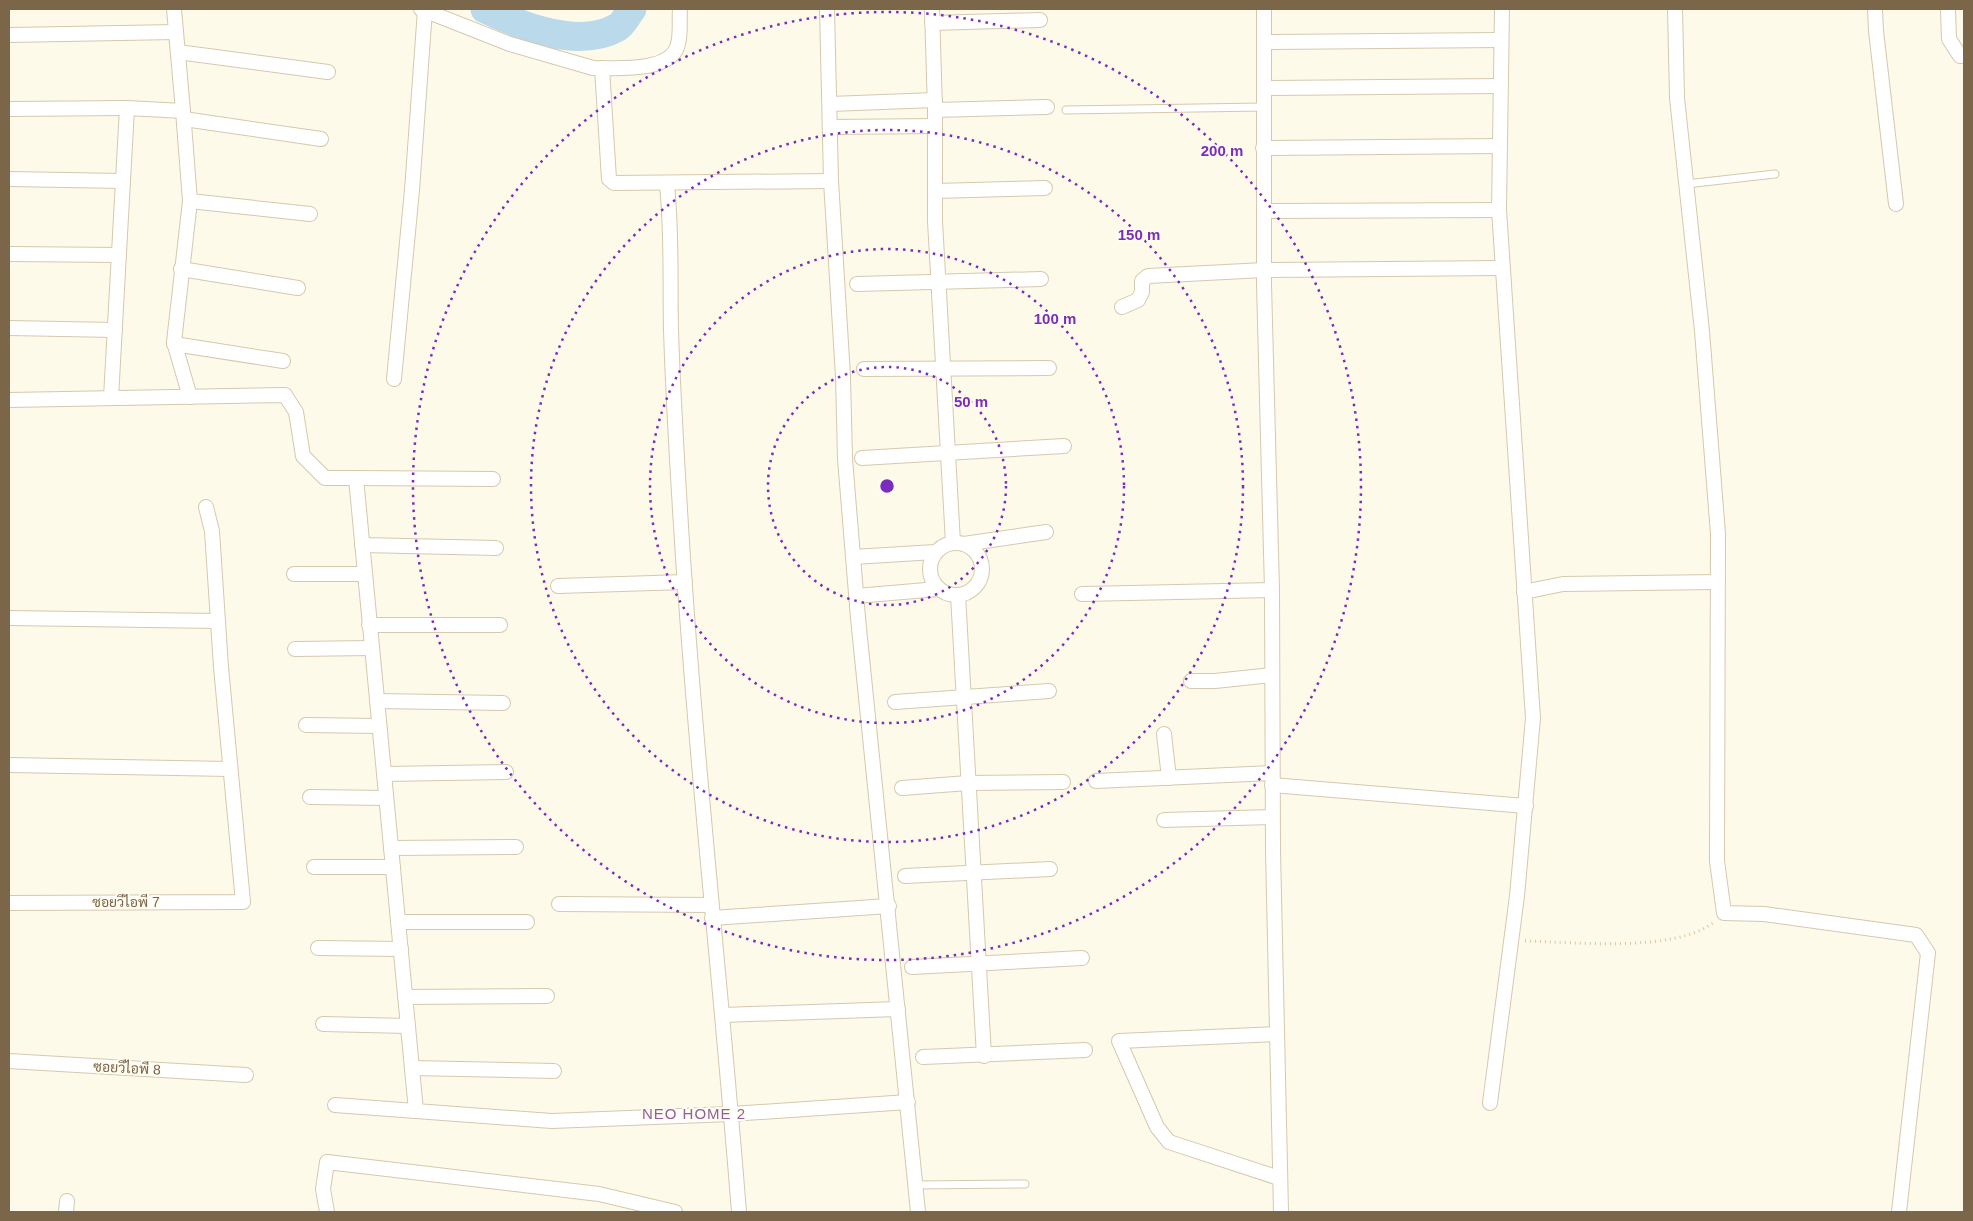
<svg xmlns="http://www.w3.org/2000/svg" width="1973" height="1221" viewBox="0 0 1973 1221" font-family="Helvetica,Sarabun,sans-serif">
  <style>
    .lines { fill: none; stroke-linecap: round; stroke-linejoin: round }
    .river { stroke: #bad9eb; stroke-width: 29 }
    .lane-casing { stroke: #d5c8af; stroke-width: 9 }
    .street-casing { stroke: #d5c8af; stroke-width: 16 }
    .path { stroke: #dcc49f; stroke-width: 3; stroke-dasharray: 1 4; stroke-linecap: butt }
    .lane { stroke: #fff; stroke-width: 7 }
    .street { stroke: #fff; stroke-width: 14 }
    .ring { fill: none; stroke: #7b2cbf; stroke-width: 2.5; stroke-dasharray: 2.5 5 }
    .labels { text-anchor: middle; stroke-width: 4; stroke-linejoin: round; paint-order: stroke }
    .street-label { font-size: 14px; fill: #7c6649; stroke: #fffcf1 }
    .neighbourhood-label { font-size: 15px; letter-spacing: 1px; fill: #916198; stroke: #fffcf1 }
    .centre { fill: #7b2cbf; stroke: #fffcf1; stroke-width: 2.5 }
    .ring-label { font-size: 15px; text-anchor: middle; font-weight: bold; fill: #7b2cbf; stroke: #fffcf1; stroke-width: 4; stroke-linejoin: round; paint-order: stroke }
  </style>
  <rect width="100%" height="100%" fill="#fefae9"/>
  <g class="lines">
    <path class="river" d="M485,9C521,26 579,50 618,27C623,24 628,14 632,9"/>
    <g class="lane-casing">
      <g id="lane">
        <path d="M1066,110L1263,107"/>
        <path d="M1686,184L1775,174"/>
        <path d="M916,1185L1025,1184"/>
      </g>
    </g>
    <g class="street-casing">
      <g id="street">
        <path d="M174,9L183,111"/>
        <path d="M421,9L510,44L593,68C615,68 672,73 678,44C681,33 679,20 680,9"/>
        <path d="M827,9L831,181L843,376L845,459L858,618L918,1212"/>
        <path d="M932,9L935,110V221L953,543"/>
        <path d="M1264,9V284L1272,590L1273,850L1281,1212"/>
        <path d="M1675,9L1677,98L1702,331L1718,534L1717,861L1724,913L1764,914L1916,935L1928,953L1899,1212"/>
        <path d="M1875,9L1876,31L1896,204"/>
        <path d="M1948,9L1949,39L1960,56H1964"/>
        <path d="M932,23L1040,20"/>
        <path d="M9,35L176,32"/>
        <path d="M1264,42L1501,40"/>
        <path d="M178,52L328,72"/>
        <path d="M602,68L609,179L614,183L831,181"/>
        <path d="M1264,88L1500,86"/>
        <path d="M830,104L935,100"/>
        <path d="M9,109L127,108"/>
        <path d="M935,110L1047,107"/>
        <path d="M184,119L321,139"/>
        <path d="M830,127L935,126"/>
        <path d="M1263,148L1500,146"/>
        <path d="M9,179L123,181"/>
        <path d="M667,185C672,232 670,282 671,330C673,395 677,461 681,526C695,755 721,983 739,1212"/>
        <path d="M935,191L1045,188"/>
        <path d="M190,201L310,214"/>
        <path d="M1264,211L1499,210"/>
        <path d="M9,254L119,255"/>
        <path d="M181,269L298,288"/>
        <path d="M857,284L1041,279"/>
        <path d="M1122,307L1138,300L1142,292V281L1148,276L1264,270L1502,268"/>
        <path d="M9,328L115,330"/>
        <path d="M174,344L283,361"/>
        <path d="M864,369L1049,368"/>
        <path d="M394,379L412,190L425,10"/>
        <path d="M111,398L127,108L183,111L190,201L174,342L190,397"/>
        <path d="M9,400L285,395L296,412L303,456L325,478H356L416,1111"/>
        <path d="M862,458L1064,446"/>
        <path d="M356,478L493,479"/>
        <circle cx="956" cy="569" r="26"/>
        <path d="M964,544L1046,532"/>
        <path d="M362,545L496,548"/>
        <path d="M853,557L935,552"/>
        <path d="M294,574H365"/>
        <path d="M558,586L685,582"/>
        <path d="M1524,592L1563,584L1718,582"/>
        <path d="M1082,594L1272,590"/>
        <path d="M958,595L984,1056"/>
        <path d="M856,596L938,589"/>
        <path d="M9,618L218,621"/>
        <path d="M369,625H500"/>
        <path d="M295,649L372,648"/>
        <path d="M1191,681H1215L1272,675"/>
        <path d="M377,701L503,703"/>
        <path d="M895,702L1049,691"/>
        <path d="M306,725L379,726"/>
        <path d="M1164,734L1169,778"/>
        <path d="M9,765L230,769"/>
        <path d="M384,774L506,772"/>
        <path d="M1096,781L1272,773"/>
        <path d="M1272,785L1526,806"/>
        <path d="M902,788L968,783L1063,782"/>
        <path d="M310,797L386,798"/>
        <path d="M1164,820L1272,817"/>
        <path d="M391,848L516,847"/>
        <path d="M314,867H393"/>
        <path d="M905,876L1050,869"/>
        <path d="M9,903L243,902L221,667L212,531L206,507"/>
        <path d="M559,904L711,905"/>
        <path d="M712,918L889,906"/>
        <path d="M398,922H527"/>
        <path d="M318,948L401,949"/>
        <path d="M912,967L1082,958"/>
        <path d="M405,997L547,996"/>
        <path d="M722,1015L898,1009"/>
        <path d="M323,1024L408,1026"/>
        <path d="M1277,1034L1119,1041L1157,1127L1169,1142L1279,1178"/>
        <path d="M923,1057L1085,1050"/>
        <path d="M9,1061L246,1075"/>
        <path d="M412,1068L554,1071"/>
        <path d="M1490,1103L1517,896L1533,718L1499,210L1502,9"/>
        <path d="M335,1105L552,1121L731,1114L908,1102"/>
        <path d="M66,1212L67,1201"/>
        <path d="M327,1212L323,1189L327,1162L599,1194L675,1212"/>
      </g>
    </g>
    <path class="path" d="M1525,941C1575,942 1675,953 1714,922"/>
    <use href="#lane" class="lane"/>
    <use href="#street" class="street"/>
  </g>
  <g class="ring">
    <circle cx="887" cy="486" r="119"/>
    <circle cx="887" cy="486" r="237"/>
    <circle cx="887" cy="486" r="356"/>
    <circle cx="887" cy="486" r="474"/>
  </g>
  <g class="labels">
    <g class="street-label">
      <text x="126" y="907">ซอยวีไอพี 7</text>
      <text transform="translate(127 1068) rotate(3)" y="5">ซอยวีไอพี 8</text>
    </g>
    <g class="neighbourhood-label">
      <text x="694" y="1119">NEO HOME 2</text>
    </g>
  </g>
  <circle cx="887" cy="486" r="8" class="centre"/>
  <g class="ring-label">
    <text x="1222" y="156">200 m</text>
    <text x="1139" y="240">150 m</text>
    <text x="1055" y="324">100 m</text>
    <text x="971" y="407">50 m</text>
  </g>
  <rect width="1973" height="1221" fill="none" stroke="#7c6649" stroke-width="20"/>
</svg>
